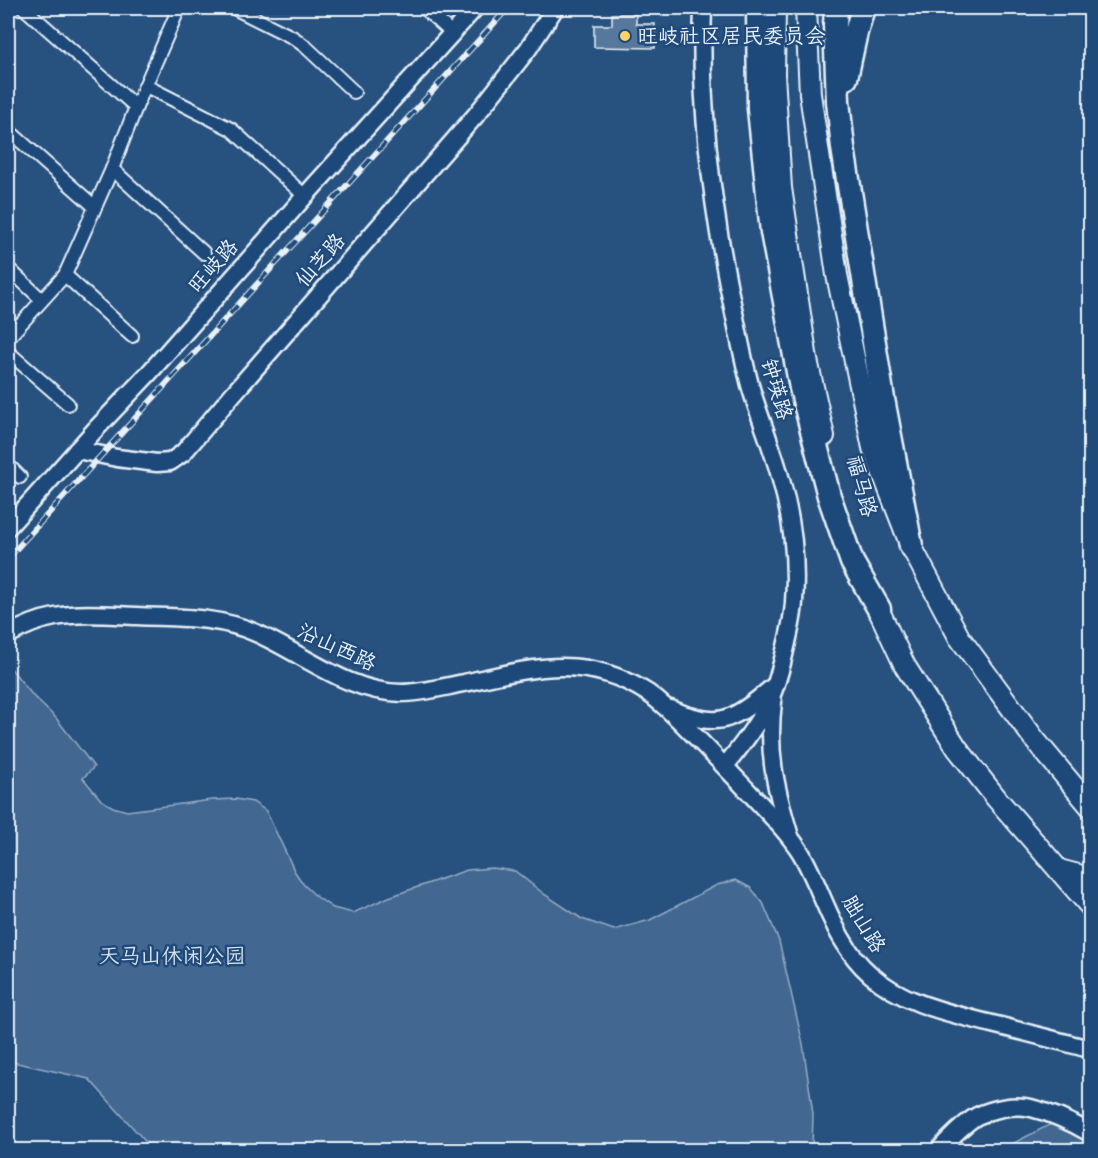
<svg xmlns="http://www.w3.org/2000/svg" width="1098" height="1158" viewBox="0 0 1098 1158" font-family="Pangolin,'LXGW WenKai TC',sans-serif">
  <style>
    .green { fill: #436891; stroke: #96acc4; stroke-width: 1.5 }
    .building { fill: #57789d; stroke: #e8f1f8; stroke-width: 1.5 }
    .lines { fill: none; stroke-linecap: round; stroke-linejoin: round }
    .street-casing { stroke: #e8f1f8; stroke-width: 16 }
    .secondary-casing { stroke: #e8f1f8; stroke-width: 21 }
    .primary-casing { stroke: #e8f1f8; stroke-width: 24 }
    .highway-casing { stroke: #e8f1f8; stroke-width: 27 }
    .street { stroke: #1f4a7a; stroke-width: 12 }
    .secondary { stroke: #1f4a7a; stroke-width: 16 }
    .primary { stroke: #1f4a7a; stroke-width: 20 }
    .highway { stroke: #1f4a7a; stroke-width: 22 }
    .rail-casing { stroke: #e8f1f8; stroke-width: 6 }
    .rail { stroke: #1f4a7a; stroke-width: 4; stroke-dasharray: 11; stroke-linecap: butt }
    .poi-dot { fill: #ffd166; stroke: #1f4a7a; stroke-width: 2 }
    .labels { text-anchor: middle; stroke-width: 5; stroke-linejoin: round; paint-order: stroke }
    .poi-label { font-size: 21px; fill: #e8f1f8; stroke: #1f4a7a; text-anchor: start }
    .street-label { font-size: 21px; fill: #e8f1f8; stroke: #1f4a7a }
    .park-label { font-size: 21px; fill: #d8e3ee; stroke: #1f4a7a }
  </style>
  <rect width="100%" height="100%" fill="#27517f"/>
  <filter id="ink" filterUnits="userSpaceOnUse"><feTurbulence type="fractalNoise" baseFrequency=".0167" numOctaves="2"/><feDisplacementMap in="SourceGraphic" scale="12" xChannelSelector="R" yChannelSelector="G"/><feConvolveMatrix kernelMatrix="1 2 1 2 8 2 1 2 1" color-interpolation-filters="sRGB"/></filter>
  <g filter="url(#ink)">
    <g class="green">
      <path d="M8,665L34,697L56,718L94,767L83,778L101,800L113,807L127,811L212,800L236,799L253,802L266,811L295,872L304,885L317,897L333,908L353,913L389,897L467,870L492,868L515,871L544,894L582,919L614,930L650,920L717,885L736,880L751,888L763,903L779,941L803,1044L813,1114L812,1150H153L89,1079L8,1061Z"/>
      <path d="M1055,1122L1090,1139V1150H1000Z"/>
    </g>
    <path class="building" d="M612,14H636V24H655V48L594,47V25H612Z"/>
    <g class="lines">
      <g class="street-casing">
        <g id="street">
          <path d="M24,8L136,107"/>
          <path d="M234,8L294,38L306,47L354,92"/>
          <path d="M424,8L452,33"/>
          <path d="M146,86L231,129L305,196"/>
          <path d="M8,130L95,207"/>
          <path d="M112,169L204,253"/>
          <path d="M8,268L41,299"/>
          <path d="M65,275L132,336"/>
          <path d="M8,338L65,275L112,169L136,107L179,8"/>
          <path d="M8,352L68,404"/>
          <path d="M8,465L20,477"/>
        </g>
      </g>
      <g class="secondary-casing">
        <g id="secondary">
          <path d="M703,8C699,115 714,223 737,327C741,347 745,366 750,385C759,417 773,448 781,480C792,519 797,562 794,602C793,620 788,638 784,655C780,672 775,691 766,707C755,728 740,748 725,766"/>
          <path d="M77,450L117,458L157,463L170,462L183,453L233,394L476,115L528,49L555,8"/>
          <path d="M8,527L95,430L149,373L305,196L475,8"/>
          <path d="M8,635C22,627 38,620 55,617C82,612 110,615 137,616C177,618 219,616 256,633C304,654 347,692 401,693C423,693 443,687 464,683C531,668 585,652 648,693C662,703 674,715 686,727C707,748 727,769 748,791C766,811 787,830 801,853C824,893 834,943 870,974C903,1004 950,1013 992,1024C1025,1032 1058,1041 1090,1049"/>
          <path d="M773,702C767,750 775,787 789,833"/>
          <path d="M671,709C686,716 711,724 727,718C743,713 761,697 774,686"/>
          <path d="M939,1150C947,1141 966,1122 977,1116C992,1109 1013,1104 1031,1108C1052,1113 1071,1122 1090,1133"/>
        </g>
      </g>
      <g class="primary-casing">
        <g id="primary">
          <path d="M775,8L774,74L781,188L807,360L824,436"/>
          <path d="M806,8L810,94L837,275L873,448L911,546L959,637L1035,740L1090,806"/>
          <path d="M872,596L905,666L957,748L997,799L1090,906"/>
          <path d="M1059,870L1090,878"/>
        </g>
      </g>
      <g class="highway-casing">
        <g id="highway">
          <path d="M758,8L759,109L772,232L801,388L829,496L852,562L879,609"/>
          <path d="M836,8L835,25L838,101L843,148L883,399L911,546"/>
          <path d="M846,78L856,32L863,8"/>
        </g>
      </g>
      <use href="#street" class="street"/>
      <use href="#secondary" class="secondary"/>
      <use href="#primary" class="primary"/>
      <use href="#highway" class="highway"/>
      <g class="rail-casing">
        <path id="rail" d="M8,558L508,8"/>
      </g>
      <use href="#rail" class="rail"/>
    </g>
  </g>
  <circle class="poi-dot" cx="625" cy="36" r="6"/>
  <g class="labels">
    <g class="poi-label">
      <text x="637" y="43">旺岐社区居民委员会</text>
    </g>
    <g class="street-label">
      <text transform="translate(320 260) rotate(-49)" y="7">仙芝路</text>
      <text transform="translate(213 266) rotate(-49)" y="7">旺岐路</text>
      <text transform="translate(777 389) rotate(74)" y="7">钟瑛路</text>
      <text transform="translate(862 486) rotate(75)" y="7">福马路</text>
      <text transform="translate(337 647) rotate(25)" y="7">沿山西路</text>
      <text transform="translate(864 924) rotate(59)" y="7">胐山路</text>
    </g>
    <g class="park-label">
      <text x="172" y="963">天马山休闲公园</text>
    </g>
  </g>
  <rect width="1098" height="1158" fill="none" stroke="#1f4a7a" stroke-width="30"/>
  <rect x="15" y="15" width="1068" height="1128" fill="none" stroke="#e8f1f8" stroke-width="2" filter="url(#ink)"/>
</svg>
